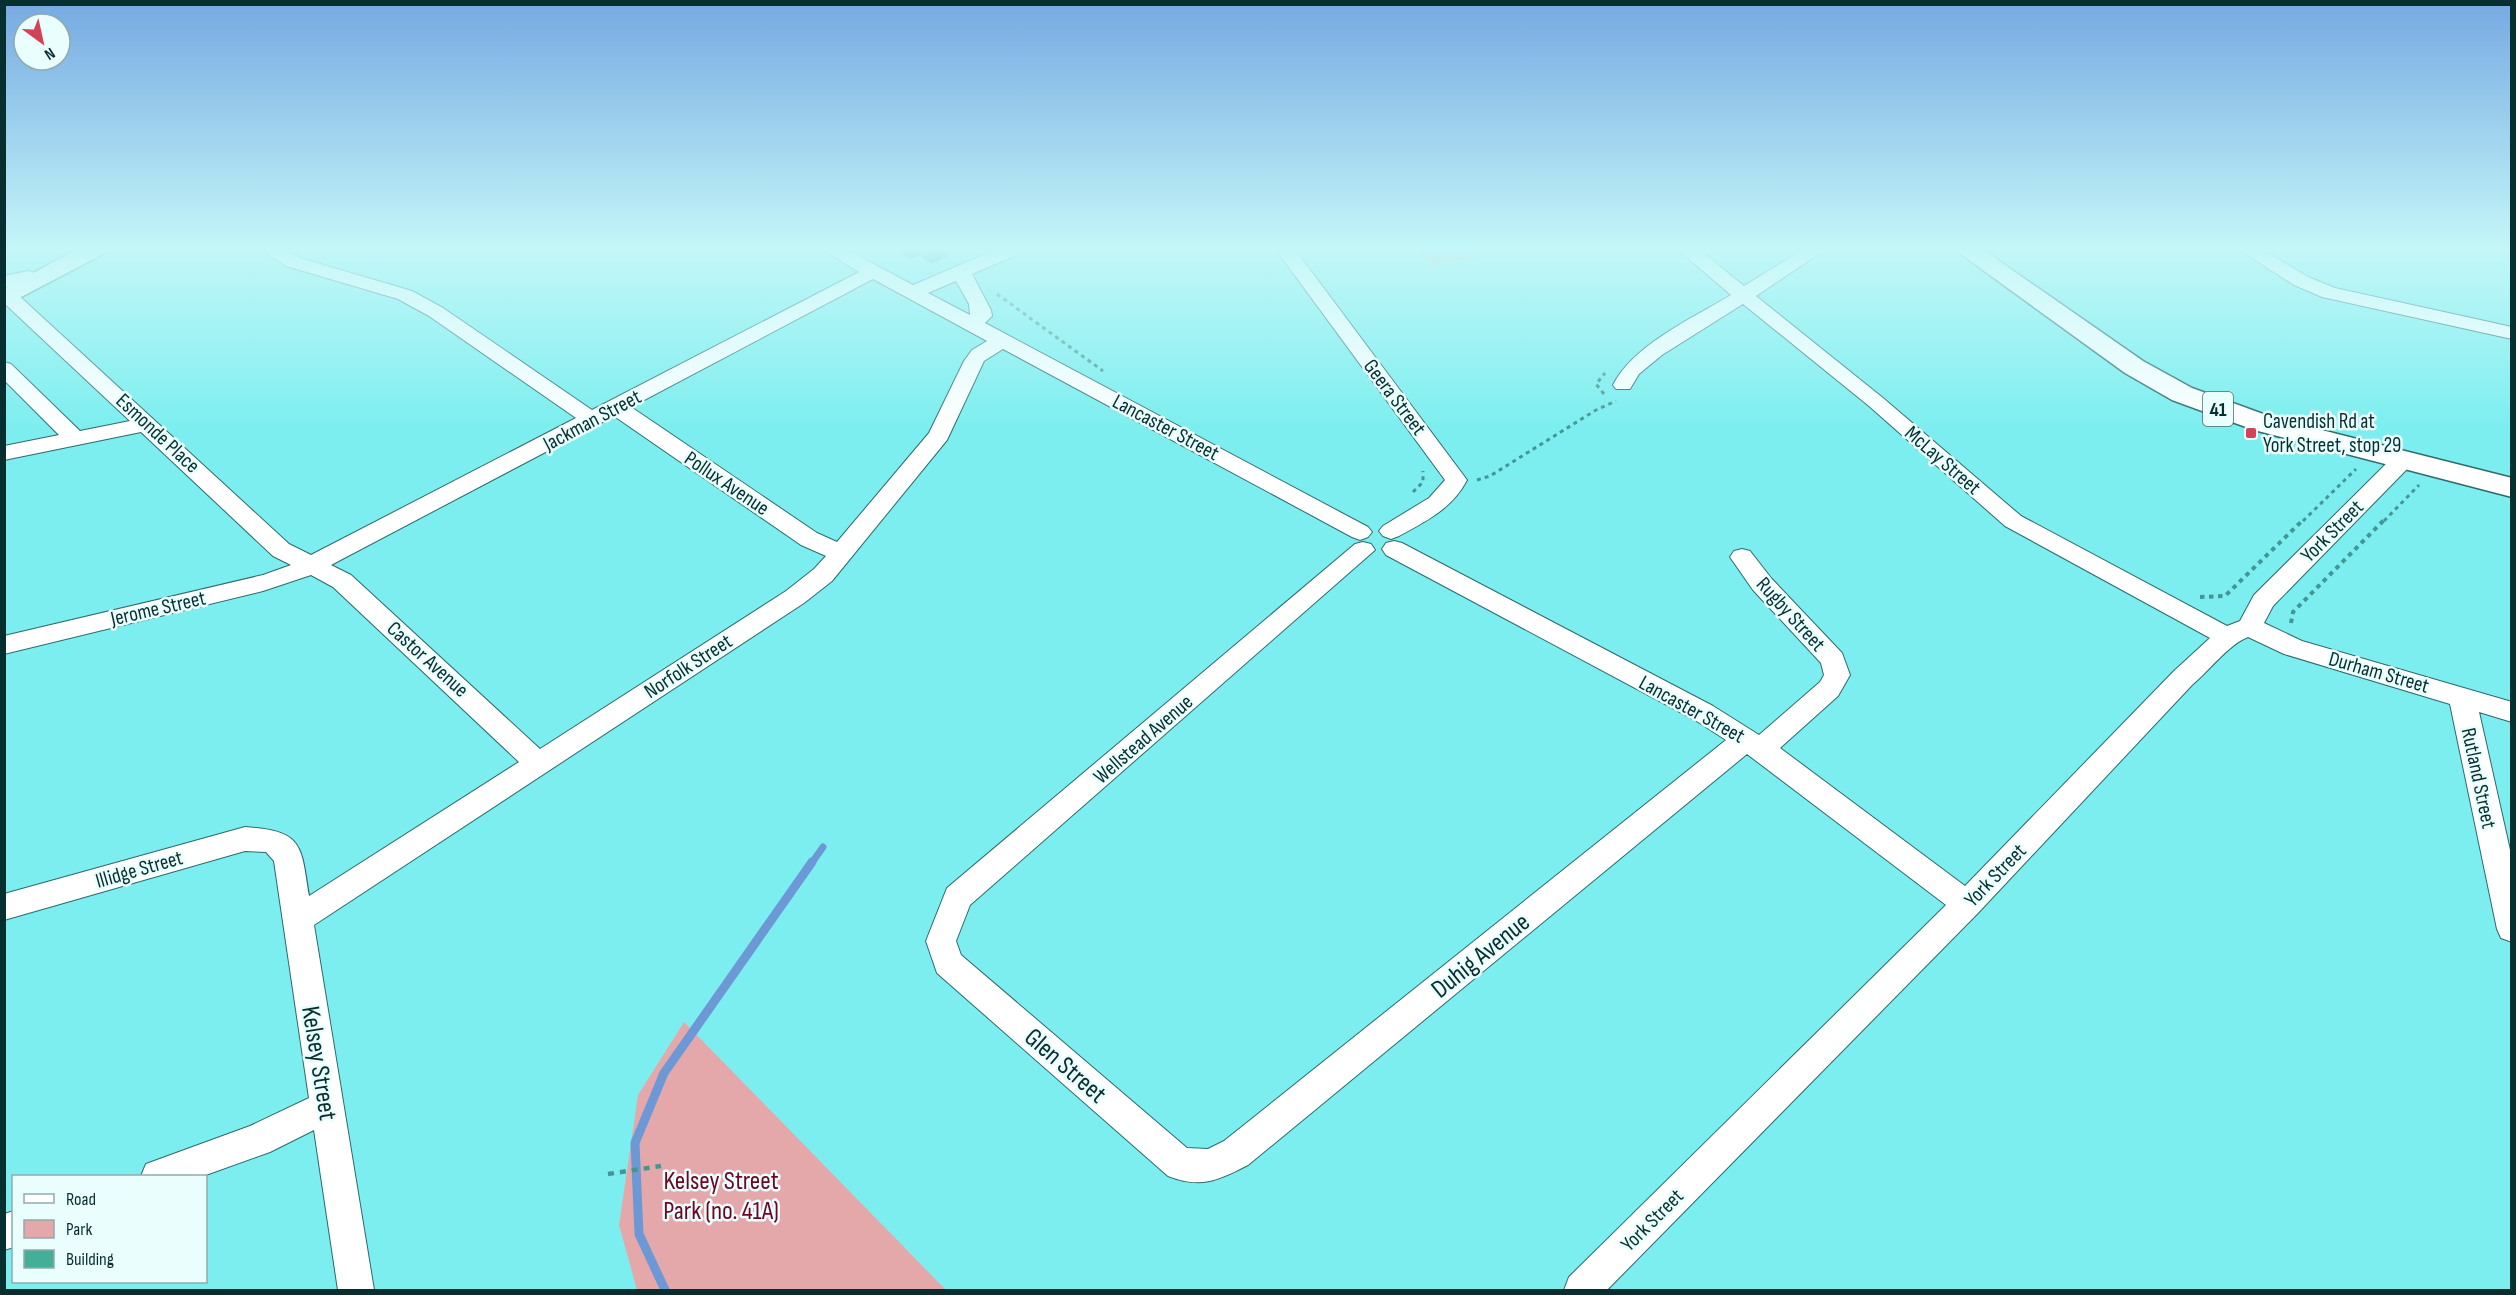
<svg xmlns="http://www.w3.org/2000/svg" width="2516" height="1295" viewBox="0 0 2516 1295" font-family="'Sofia Sans Condensed',sans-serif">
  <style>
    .green { fill: #e5a8aa }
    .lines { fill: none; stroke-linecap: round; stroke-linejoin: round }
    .stream-far1 { stroke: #6c99d6; stroke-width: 7 }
    .stream { stroke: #6c99d6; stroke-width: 9 }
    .minor-casing { stroke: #2d6a6b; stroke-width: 2 }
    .major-casing { stroke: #2d6a6b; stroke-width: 3 }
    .path-far2 { stroke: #469595; stroke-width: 3; stroke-dasharray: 4 4; stroke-linecap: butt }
    .path-far1 { stroke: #469595; stroke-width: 4; stroke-dasharray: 4.5 4.5; stroke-linecap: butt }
    .path { stroke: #469595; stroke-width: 4.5; stroke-dasharray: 6 6; stroke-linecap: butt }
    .minor { fill: #fff; fill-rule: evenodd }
    .major { fill: #fff; fill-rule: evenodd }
    .wall { fill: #3a9683 }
    .shaded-wall { fill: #307a6a }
    .building { fill: #44af98; stroke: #307a6a; stroke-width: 1.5 }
    .poi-dot { fill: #d34257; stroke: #eafefe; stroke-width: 2 }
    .labels { text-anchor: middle; stroke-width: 5; stroke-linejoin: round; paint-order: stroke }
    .shield { fill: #eafefe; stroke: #4c6d6d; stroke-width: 1.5 }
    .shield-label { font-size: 20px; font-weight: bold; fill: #082f2f }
    .street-label { font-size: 21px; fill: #082f2f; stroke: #eafefe }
    .poi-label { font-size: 21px; fill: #082f2f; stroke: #eafefe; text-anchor: start }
    .near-street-label { font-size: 26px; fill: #082f2f; stroke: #eafefe }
    .near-park-label { font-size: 26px; fill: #6e0520; stroke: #eafefe }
  </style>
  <rect width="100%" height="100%" fill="#7ceeef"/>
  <g class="green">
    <path d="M1415,247H1521L1431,266Z"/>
    <path d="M684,1022L946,1290H637L619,1225L638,1095Z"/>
  </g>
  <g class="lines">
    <path class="stream-far1" d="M811,864L823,847"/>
    <path class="stream" d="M665,1290L639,1234L635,1143L664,1073L812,862"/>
    <g class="minor-casing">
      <g id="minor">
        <path d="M257,247H280L300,258L412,291L443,308L592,410L859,272L818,247H842L913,285L1002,247H1028L1026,251L972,274L991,310L992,316L985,323L1368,527L1372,532L1368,537L1360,540L1352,537L1003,349L984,361L947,440L832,581L804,603L314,925L374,1290H338L314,1130L270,1152L203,1176H141L146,1164L250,1126L309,1098L274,861L266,852L245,851L4,920V894L245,827C303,831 301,844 309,896L519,762L333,587L311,575L263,591L4,654V636L263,575L291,565L273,556L141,432L4,460V446L59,435L4,380V362L11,364L80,431L130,421L4,303V292L16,293L289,544L311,555L576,418L429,316L398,299L286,266ZM873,279L987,341L972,350L964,361L929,433L837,542L817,533L631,407ZM956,281L969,304L970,315L928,293ZM614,416L801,545L826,556L814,569L786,591L540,749L351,575L331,565Z"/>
        <path d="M1274,247H1293L1467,480C1452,509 1426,521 1399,536L1391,539L1383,536L1379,531L1383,526L1429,498L1445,480Z"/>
        <path d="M1675,247H1696L1744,286L1807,247H1829L1756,296L1883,398L2021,516L2227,626L2240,621L2254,595L2395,455H2411L2414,460L2411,465L2273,606L2264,623L2302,641L2512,702V722L2479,712L2512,859V942L2501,938L2497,929L2450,704L2284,654L2248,637C2228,645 2210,670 2192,685L1978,913L1607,1290H1564L1569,1277L1946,905L1747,754L1248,1165C1219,1180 1201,1189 1168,1176L937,973L926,941L947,888L1355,544L1363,542L1371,544L1375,550L970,905L956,941L961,955L1187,1148L1208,1149L1224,1141L1726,740L1695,720L1386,555L1382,549L1386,543L1394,541L1402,543L1713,706L1759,735L1820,682L1824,675L1821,663L1753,590L1730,557L1734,551L1742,549L1750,551L1771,578L1842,653L1850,675L1838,696L1780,748L1965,886L2174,671L2210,638L2005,526L1869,406L1743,304L1662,355L1639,374L1630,389H1616L1613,385C1633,345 1693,318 1731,295Z"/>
        <path d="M2235,247H2258L2308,277L2335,288L2512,327V339L2322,297L2294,285Z"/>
        <path d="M28,271L35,273L38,277L35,281L4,288V276Z"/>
        <path d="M14,1211V1247L4,1250V1214Z"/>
      </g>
    </g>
    <g class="major-casing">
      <g id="major">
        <path d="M81,247H111L107,252L4,306V289Z"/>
        <path d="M1951,247H1979L2143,361L2192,388L2274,418L2512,478V497L2254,430L2172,400L2125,373Z"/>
      </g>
    </g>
    <g class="path-far2">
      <path d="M1036,255L1054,247"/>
      <path d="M997,294L1103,371"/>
      <path d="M1604,394L1596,384L1605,373"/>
      <path d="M1477,480L1490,476L1596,410L1616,401"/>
      <path d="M1413,492L1423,482V471"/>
      <path d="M2303,521L2356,469"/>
      <path d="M2384,521L2419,485"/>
    </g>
    <g class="path-far1">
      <path d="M2200,597L2225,596L2304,519"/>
      <path d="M2291,623L2293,612L2385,519"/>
    </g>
    <path class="path" d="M608,1174L661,1166"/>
    <use href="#minor" class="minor"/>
    <use href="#major" class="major"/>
  </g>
  <path class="wall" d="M900,247H947L949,256L931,264L919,255L910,259L901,253Z"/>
  <g class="shaded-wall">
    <path d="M908,247H918L919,255L910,259Z"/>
    <path d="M936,247H947L949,256L931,264L928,250Z"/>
  </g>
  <path class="building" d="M924,247H936L928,250Z"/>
  <linearGradient id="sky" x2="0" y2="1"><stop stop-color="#76a9e1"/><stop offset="0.58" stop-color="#c4f7f8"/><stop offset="1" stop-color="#c4f7f8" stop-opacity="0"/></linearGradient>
  <rect width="2516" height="429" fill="url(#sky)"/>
  <rect class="poi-dot" x="2245" y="427" width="12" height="12" rx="3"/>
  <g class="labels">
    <rect class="shield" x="2203" y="392" width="30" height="34" rx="4.5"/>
    <g class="shield-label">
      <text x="2218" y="416">41</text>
    </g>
    <g class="street-label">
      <text transform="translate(1395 397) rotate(53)" y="7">Geera Street</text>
      <text transform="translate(592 420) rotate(-28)" y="7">Jackman Street</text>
      <text transform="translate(1166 427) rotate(28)" y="7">Lancaster Street</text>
      <text transform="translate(158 433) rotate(43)" y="7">Esmonde Place</text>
      <text transform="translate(1943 460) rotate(41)" y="7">McLay Street</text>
      <text transform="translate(727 483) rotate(34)" y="7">Pollux Avenue</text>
      <text transform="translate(2332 531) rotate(-45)" y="7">York Street</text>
      <text transform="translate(158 608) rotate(-13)" y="7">Jerome Street</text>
      <text transform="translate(1791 614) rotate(48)" y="7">Rugby Street</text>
      <text transform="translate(428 659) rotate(42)" y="7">Castor Avenue</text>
      <text transform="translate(688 666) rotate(-33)" y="7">Norfolk Street</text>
      <text transform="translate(2379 672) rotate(16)" y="7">Durham Street</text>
      <text transform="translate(1692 709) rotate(29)" y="7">Lancaster Street</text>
      <text transform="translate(1143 739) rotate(-41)" y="7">Wellstead Avenue</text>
      <text transform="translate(2479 778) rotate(78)" y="7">Rutland Street</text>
      <text transform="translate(139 869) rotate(-16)" y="7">Illidge Street</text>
      <text transform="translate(1995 875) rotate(-46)" y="7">York Street</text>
      <text transform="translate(1652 1220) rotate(-45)" y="7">York Street</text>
    </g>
    <g class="poi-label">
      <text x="2263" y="428">Cavendish Rd at<tspan x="2263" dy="24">York Street, stop 29</tspan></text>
    </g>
    <g class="near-street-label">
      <text transform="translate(1480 955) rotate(-39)" y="9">Duhig Avenue</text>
      <text transform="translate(320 1063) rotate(81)" y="9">Kelsey Street</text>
      <text transform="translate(1066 1065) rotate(41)" y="9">Glen Street</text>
    </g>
    <g class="near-park-label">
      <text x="721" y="1189">Kelsey Street<tspan x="721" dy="30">Park (no. 41A)</tspan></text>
    </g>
  </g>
  <rect width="2516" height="1295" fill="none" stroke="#082f2f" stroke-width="12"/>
  <rect x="12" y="1175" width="195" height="108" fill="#eafefe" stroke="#90abab" stroke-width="1.5"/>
  <rect x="24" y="1194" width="30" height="9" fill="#ffffff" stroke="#90abab" stroke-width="1.5"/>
  <text x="66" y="1205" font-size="18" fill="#082f2f">Road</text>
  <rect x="24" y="1220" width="30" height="18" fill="#e5a8aa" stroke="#90abab" stroke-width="1.5"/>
  <text x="66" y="1235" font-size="18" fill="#082f2f">Park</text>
  <rect x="24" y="1250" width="30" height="18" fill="#44af98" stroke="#90abab" stroke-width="1.5"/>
  <text x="66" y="1265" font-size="18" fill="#082f2f">Building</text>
  <g transform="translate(42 42) rotate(147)"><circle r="28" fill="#eafefe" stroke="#90abab" stroke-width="1.5"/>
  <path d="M0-4.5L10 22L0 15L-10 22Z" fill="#d34257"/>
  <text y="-9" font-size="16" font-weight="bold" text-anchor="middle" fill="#082f2f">N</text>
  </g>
</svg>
